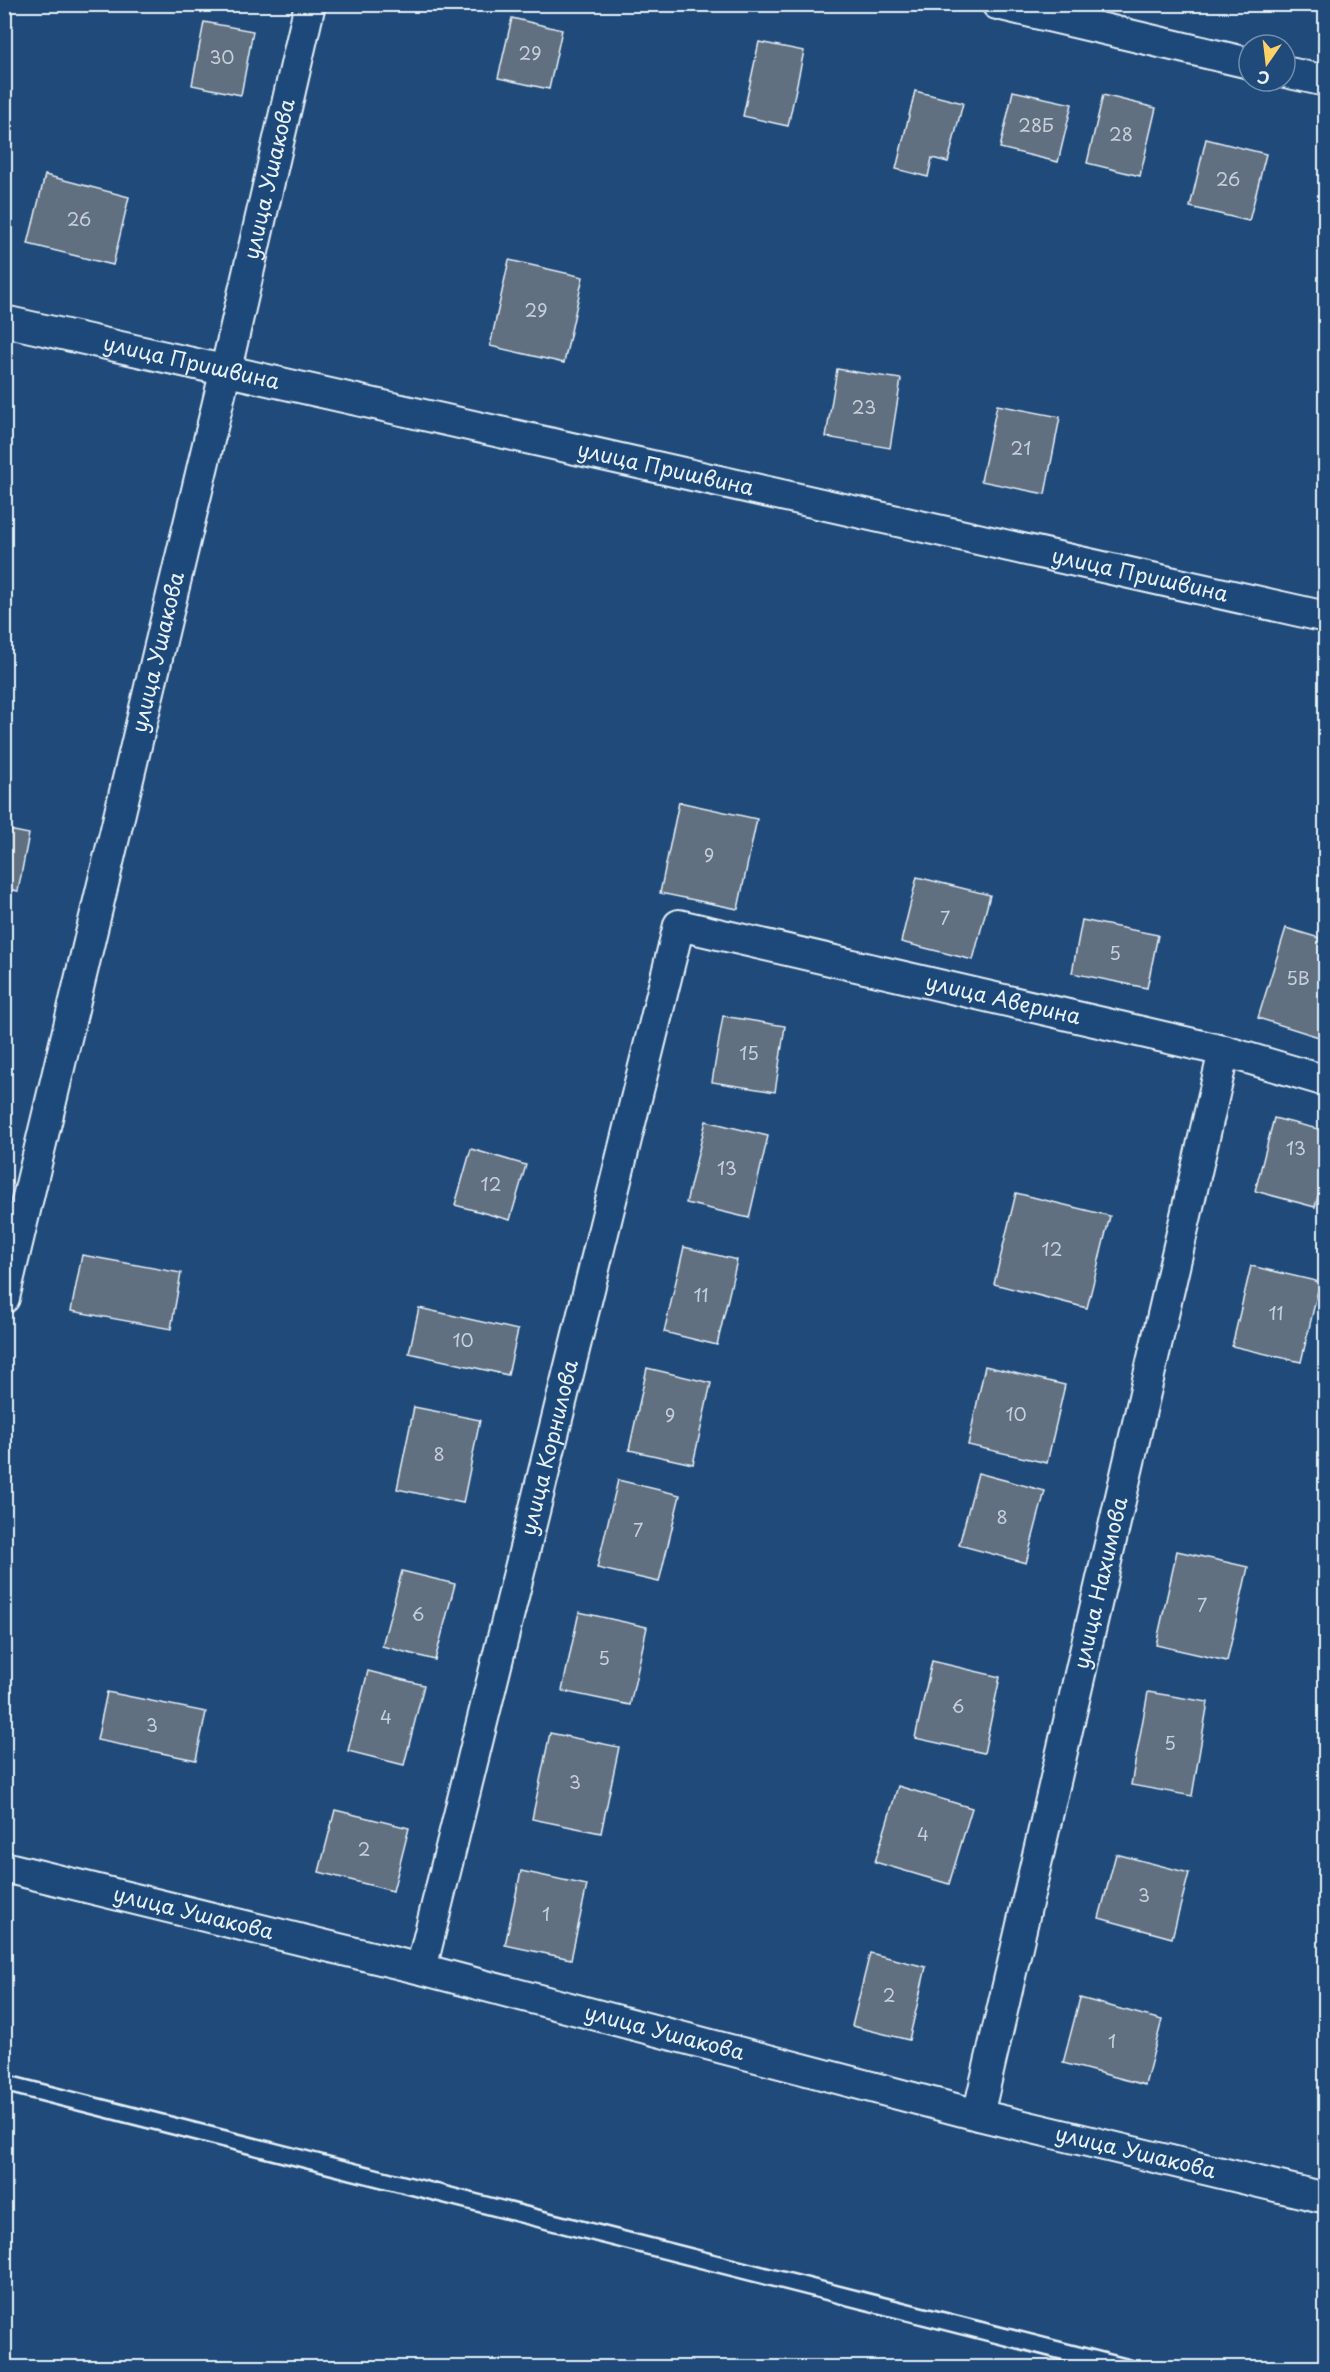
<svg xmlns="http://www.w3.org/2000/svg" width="1330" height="2372" viewBox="0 0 1330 2372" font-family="'Playpen Sans',sans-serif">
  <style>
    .building { fill: #606f80; stroke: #e8f1f8; stroke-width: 1.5 }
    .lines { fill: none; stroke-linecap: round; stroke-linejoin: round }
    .lane-casing { stroke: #e8f1f8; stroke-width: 20 }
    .street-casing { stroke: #e8f1f8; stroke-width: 34 }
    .lane { stroke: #1f4a7a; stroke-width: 15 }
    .street { stroke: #1f4a7a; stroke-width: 30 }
    .labels { text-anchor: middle; stroke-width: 4.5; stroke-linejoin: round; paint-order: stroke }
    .number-label { font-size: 18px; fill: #c6d0da }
    .street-label { font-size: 21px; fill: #e8f1f8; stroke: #1f4a7a }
  </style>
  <rect width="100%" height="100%" fill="#1f4a7a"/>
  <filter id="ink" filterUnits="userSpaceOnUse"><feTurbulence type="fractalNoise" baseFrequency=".0167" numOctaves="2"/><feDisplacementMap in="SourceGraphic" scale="12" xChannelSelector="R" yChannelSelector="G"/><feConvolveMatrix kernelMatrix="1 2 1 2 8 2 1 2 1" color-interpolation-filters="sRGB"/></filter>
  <g filter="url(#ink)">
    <g class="building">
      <path d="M512,18L562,30L549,89L498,78Z"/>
      <path d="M204,22L253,31L241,95L192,85Z"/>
      <path d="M759,42L804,51L788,126L743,116Z"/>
      <path d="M915,91L963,103L948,162L932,158L928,177L896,169Z"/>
      <path d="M1013,91L1072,104L1058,162L1000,148Z"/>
      <path d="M1103,95L1156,108L1140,176L1087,163Z"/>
      <path d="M1206,139L1266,154L1249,221L1190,207Z"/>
      <path d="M45,175L129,197L113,265L28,244Z"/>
      <path d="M509,260L583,277L564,363L490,346Z"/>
      <path d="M837,369L901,379L890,448L826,437Z"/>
      <path d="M997,405L1060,417L1045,494L981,481Z"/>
      <path d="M679,802L757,819L738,909L660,893Z"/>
      <path d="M4,829L29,834L18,891L4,888Z"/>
      <path d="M917,877L990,895L973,960L901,942Z"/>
      <path d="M1082,920L1158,935L1147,988L1072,973Z"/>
      <path d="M1286,928L1326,940V1017L1319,1037L1258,1018Z"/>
      <path d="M723,1016L785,1026L775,1092L712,1082Z"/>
      <path d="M1274,1118L1326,1131V1167L1315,1207L1255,1191Z"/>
      <path d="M706,1121L768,1136L749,1218L686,1203Z"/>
      <path d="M471,1149L526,1165L510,1220L455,1205Z"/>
      <path d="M1016,1193L1110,1216L1087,1308L994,1284Z"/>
      <path d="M684,1247L737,1260L717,1345L664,1332Z"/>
      <path d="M82,1255L181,1273L171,1329L71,1311Z"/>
      <path d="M1251,1266L1320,1282L1301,1362L1232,1346Z"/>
      <path d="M419,1308L518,1330L508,1375L409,1353Z"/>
      <path d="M985,1366L1065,1385L1047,1463L968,1445Z"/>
      <path d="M647,1368L711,1383L693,1464L629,1450Z"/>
      <path d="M414,1407L480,1420L463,1503L397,1489Z"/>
      <path d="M978,1473L1045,1491L1026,1563L959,1545Z"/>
      <path d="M618,1480L680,1495L659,1582L597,1568Z"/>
      <path d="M1177,1551L1248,1567L1227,1661L1156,1645Z"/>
      <path d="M402,1571L455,1584L435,1660L382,1646Z"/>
      <path d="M579,1612L647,1627L630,1705L562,1691Z"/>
      <path d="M932,1661L1000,1677L984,1753L915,1738Z"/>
      <path d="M368,1671L424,1685L404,1765L348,1751Z"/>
      <path d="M107,1692L206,1712L196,1760L97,1740Z"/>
      <path d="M1148,1692L1208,1702L1192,1796L1131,1785Z"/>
      <path d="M550,1733L619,1747L601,1833L532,1819Z"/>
      <path d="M898,1786L972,1808L949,1884L875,1862Z"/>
      <path d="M335,1810L409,1828L393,1891L319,1872Z"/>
      <path d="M1116,1854L1189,1873L1172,1938L1099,1918Z"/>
      <path d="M521,1871L587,1885L571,1959L505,1945Z"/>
      <path d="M870,1953L926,1967L909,2040L852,2026Z"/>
      <path d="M1080,1998L1162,2020L1145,2085L1063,2063Z"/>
    </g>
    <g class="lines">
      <g class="lane-casing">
        <path id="lane" d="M4,2083L1129,2368"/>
      </g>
      <g class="street-casing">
        <g id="street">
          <path d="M997,4L1249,63"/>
          <path d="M1285,72L1326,81"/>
          <path id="s1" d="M4,321L1326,617"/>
          <path id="s2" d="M4,1298L226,369L310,4"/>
          <path id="s3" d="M4,1867L421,1969L978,2115L1326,2198"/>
          <path id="s4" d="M421,1969L679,925L1224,1051L1326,1081"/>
          <path id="s5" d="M978,2115L1224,1051"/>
        </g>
      </g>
      <use href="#lane" class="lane"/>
      <use href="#street" class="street"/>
    </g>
  </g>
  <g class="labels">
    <g class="number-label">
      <text x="530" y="60">29</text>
      <text x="222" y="64">30</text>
      <text x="1036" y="132">28Б</text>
      <text x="1121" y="141">28</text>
      <text x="1228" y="186">26</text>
      <text x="79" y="226">26</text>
      <text x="536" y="317">29</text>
      <text x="864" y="414">23</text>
      <text x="1021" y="455">21</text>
      <text x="709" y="862">9</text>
      <text x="945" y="925">7</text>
      <text x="1115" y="960">5</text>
      <text x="1298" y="985">5В</text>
      <text x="749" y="1060">15</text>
      <text x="1296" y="1155">13</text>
      <text x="727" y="1175">13</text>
      <text x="491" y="1191">12</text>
      <text x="1052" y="1256">12</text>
      <text x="701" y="1302">11</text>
      <text x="1276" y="1320">11</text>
      <text x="463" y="1347">10</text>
      <text x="1016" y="1421">10</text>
      <text x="670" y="1422">9</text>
      <text x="439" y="1461">8</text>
      <text x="1002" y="1524">8</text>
      <text x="638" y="1537">7</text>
      <text x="1202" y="1612">7</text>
      <text x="418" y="1621">6</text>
      <text x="604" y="1665">5</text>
      <text x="958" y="1713">6</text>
      <text x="386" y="1724">4</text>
      <text x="152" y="1732">3</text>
      <text x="1170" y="1750">5</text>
      <text x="575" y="1789">3</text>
      <text x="923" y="1841">4</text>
      <text x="364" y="1856">2</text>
      <text x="1144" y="1902">3</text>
      <text x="546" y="1921">1</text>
      <text x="889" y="2002">2</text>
      <text x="1112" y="2048">1</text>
    </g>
    <g class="street-label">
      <text dy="7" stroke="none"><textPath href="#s2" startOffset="1150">улица Ушакова</textPath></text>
      <text dy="7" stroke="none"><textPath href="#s1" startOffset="192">улица Пришвина</textPath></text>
      <text dy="7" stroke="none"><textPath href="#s1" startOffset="678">улица Пришвина</textPath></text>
      <text dy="7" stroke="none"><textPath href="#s1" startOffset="1164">улица Пришвина</textPath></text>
      <text dy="7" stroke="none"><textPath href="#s2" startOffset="664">улица Ушакова</textPath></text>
      <text dy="7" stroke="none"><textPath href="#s4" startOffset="1408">улица Аверина</textPath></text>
      <text dy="7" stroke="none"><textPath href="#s4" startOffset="537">улица Корнилова</textPath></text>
      <text dy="7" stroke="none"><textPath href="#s5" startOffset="546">улица Нахимова</textPath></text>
      <text dy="7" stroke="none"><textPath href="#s3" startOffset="195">улица Ушакова</textPath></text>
      <text dy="7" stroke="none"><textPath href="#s3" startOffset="681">улица Ушакова</textPath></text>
      <text dy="7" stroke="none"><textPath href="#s3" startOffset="1167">улица Ушакова</textPath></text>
    </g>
  </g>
  <rect width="1330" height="2372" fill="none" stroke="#1f4a7a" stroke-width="24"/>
  <rect x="12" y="12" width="1306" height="2348" fill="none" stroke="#e8f1f8" stroke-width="2" filter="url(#ink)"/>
  <g transform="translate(1267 63) rotate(194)"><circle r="28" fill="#1f4a7a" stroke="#6f8dac" stroke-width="1.5"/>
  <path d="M0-4.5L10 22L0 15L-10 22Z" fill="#ffd166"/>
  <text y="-9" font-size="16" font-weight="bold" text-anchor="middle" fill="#e8f1f8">С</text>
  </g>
</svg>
